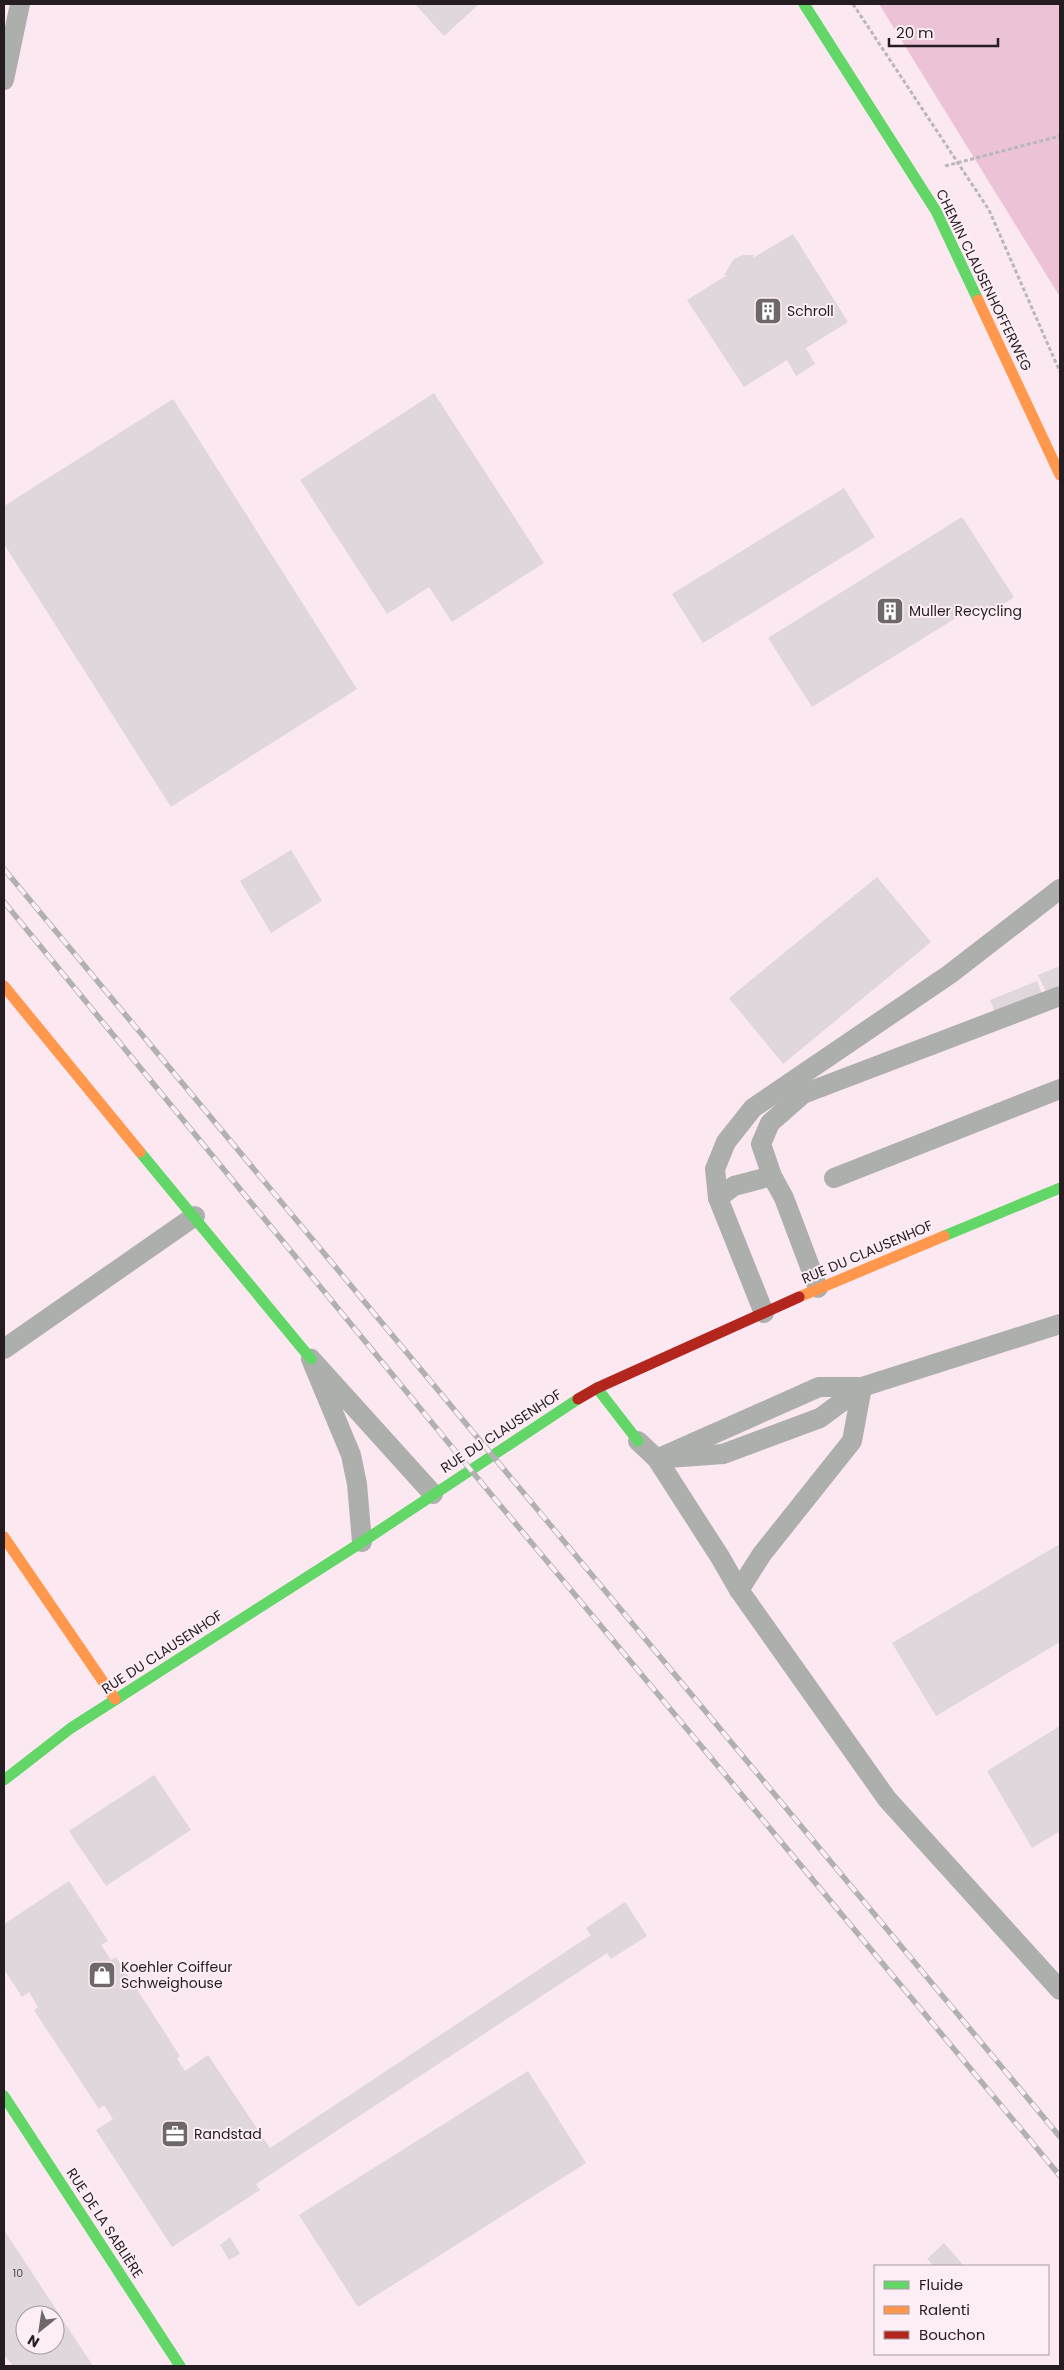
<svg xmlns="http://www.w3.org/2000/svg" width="1064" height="2370" viewBox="0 0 1064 2370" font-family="Poppins,sans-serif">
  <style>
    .built { fill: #fce8f1; fill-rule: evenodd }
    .forest { fill: #ecc2d6 }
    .building { fill: #dfd7db; fill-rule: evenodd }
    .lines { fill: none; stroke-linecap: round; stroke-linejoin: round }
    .path { stroke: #b9b7b9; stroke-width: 3; stroke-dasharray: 4 2.5; stroke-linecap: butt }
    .lane { stroke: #adafad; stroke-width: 20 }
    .fast { stroke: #63d668; stroke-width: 11 }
    .slow { stroke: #ff974d; stroke-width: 11 }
    .jam { stroke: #b3261e; stroke-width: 11 }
    .rail-casing { stroke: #b2b1b1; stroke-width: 5.5 }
    .rail { stroke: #fceef4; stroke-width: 4; stroke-dasharray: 11; stroke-linecap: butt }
    .labels { text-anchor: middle; stroke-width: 4; stroke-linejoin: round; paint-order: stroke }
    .number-label { font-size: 11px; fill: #544c50 }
    .street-label { font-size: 14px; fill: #251d21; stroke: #fceef4 }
    .poi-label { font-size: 14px; fill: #251d21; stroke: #fceef4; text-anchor: start }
  </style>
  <rect width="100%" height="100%" fill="#f8f2f5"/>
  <path class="built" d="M4,4H879L1060,297V2366H4ZM875,2266H1048V2354H875ZM25,2315H55V2345H25Z"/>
  <path class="forest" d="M879,4H1060V297Z"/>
  <g class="building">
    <path d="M415,4H479L444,36Z"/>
    <path d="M793,234L848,322L806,348L815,364L796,376L787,360L744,387L687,300L727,275H724L734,259L743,255H754L753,258Z"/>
    <path d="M434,393L544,563L452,622L429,587L387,614L300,480Z"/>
    <path d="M173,399L357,689L171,807L4,544V506Z"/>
    <path d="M844,488L875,537L703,643L672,594Z"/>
    <path d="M962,517L1014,597L985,617L977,605L812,707L768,638Z"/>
    <path d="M291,850L322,901L271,933L240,881Z"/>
    <path d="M877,877L931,942L783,1064L729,998Z"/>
    <path d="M1060,966V989L1047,994L1038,975Z"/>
    <path d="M1037,981L1042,994L996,1015L990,1000Z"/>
    <path d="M1058,1545L1060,1549V1642L936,1716L892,1643Z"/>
    <path d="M1060,1726V1831L1032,1848L987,1771Z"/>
    <path d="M154,1775L191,1830L106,1886L69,1831Z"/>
    <path d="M69,1881L108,1941L101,1945L111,1960L116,1957L180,2056L177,2059L185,2071L208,2055L270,2148L591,1935L586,1928L625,1902L647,1936L611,1959L607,1953L256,2184L260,2190L172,2247L96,2130L113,2119L104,2105L99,2109L34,2010L38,2007L29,1992L22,1997L4,1969V1924Z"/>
    <path d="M528,2071L586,2163L358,2307L299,2215Z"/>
    <path d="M4,2230L93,2366H13L6,2357H4ZM25,2315H55V2345H25Z"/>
    <path d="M230,2237L240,2254L229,2260L220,2245Z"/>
    <path d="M944,2243L964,2266H934L927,2259Z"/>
  </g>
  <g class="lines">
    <g class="path">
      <path d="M853,4L989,210L1060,372"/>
      <path d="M945,166L1060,136"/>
    </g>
    <g class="lane">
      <path d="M4,80L20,4"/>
      <path d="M772,1176L761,1144L770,1123L803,1094L1060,996"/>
      <path d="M834,1178L1060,1089"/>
      <path d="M718,1198L734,1186L772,1176L784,1198L818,1288"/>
      <path d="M764,1313L718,1198L715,1169L726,1142L753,1108L950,974L1060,889"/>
      <path d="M4,1349L195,1216"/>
      <path d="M638,1441L657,1459L720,1557L739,1590L887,1799L1060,1990"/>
      <path d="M668,1458L723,1454L820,1418L862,1387"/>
      <path d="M657,1459L819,1387H862L1060,1324"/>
      <path d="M362,1542L357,1484L351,1455L311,1359L433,1494"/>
      <path d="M739,1590L762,1554L852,1441L862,1387"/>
    </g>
    <g class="fast">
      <path d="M804,4L936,211L978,300"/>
      <path d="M140,1152L311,1359"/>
      <path d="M944,1236L1060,1188"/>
      <path d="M597,1388L638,1441"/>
      <path d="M4,1780L71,1728L362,1542L578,1399"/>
      <path d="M4,2096L180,2366"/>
    </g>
    <g class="slow">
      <path d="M978,300L1060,475"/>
      <path d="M4,986L140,1152"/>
      <path d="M799,1297L944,1236"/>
      <path d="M4,1537L115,1699"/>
    </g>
    <path class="jam" d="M578,1399L597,1388L799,1297"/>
    <g class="rail-casing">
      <g id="rail">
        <path d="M4,869L1060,2137"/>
        <path d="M4,902L470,1469L1060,2176"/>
      </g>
    </g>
    <use href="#rail" class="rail"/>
  </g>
  <defs>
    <g id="building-square" transform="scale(1.4375)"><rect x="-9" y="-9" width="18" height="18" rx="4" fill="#6f686b" stroke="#fceef4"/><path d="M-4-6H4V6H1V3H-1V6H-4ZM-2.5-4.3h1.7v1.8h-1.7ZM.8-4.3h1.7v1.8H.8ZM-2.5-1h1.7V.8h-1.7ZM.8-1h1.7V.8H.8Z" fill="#fff"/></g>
    <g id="shop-square" transform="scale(1.4375)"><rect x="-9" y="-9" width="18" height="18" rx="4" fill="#6f686b" stroke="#fceef4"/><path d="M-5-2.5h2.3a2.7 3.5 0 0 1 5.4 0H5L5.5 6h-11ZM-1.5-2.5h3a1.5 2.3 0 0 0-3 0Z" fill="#fff"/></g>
    <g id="office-square" transform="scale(1.4375)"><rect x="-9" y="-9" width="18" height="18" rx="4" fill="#6f686b" stroke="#fceef4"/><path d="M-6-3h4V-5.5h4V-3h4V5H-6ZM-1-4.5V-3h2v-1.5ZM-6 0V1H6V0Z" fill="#fff"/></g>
  </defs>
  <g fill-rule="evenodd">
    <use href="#building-square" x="768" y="311"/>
    <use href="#building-square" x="890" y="611"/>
    <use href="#shop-square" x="102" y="1975"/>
    <use href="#office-square" x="175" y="2134"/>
  </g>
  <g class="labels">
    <g class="number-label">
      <text x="18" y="2277">10</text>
    </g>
    <g class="street-label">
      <text transform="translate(984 280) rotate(64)" y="5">CHEMIN CLAUSENHOFFERWEG</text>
      <text transform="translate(867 1252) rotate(-23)" y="5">RUE DU CLAUSENHOF</text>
      <text transform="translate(501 1431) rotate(-33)" y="5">RUE DU CLAUSENHOF</text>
      <text transform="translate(162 1652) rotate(-33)" y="5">RUE DU CLAUSENHOF</text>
      <text transform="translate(105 2223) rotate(57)" y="5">RUE DE LA SABLIÈRE</text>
    </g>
    <g class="poi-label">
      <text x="787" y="316">Schroll</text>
      <text x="909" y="616">Muller Recycling</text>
      <text x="121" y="1972">Koehler Coiffeur<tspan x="121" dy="16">Schweighouse</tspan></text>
      <text x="194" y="2139">Randstad</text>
    </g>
  </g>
  <rect width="1064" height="2370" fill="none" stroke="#251d21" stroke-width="10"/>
  <rect x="874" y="2265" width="175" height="90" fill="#fceef4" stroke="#a69aa0"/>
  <rect x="884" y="2281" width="25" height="8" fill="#63d668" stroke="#a69aa0"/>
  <text x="919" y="2290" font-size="15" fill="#251d21">Fluide</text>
  <rect x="884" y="2306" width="25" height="8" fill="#ff974d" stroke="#a69aa0"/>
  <text x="919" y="2315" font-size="15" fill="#251d21">Ralenti</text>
  <rect x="884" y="2331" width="25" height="8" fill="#b3261e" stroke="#a69aa0"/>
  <text x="919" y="2340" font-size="15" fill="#251d21">Bouchon</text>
  <g transform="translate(40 2330) rotate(210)"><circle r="24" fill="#fceef4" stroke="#a69aa0"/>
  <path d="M0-4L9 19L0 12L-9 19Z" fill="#6f686b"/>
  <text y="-8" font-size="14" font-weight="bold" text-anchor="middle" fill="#251d21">N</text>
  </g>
  <path d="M889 38v8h109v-8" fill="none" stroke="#251d21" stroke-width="2.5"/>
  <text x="896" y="38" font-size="15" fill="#251d21" stroke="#fceef4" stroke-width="4" paint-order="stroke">20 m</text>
</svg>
